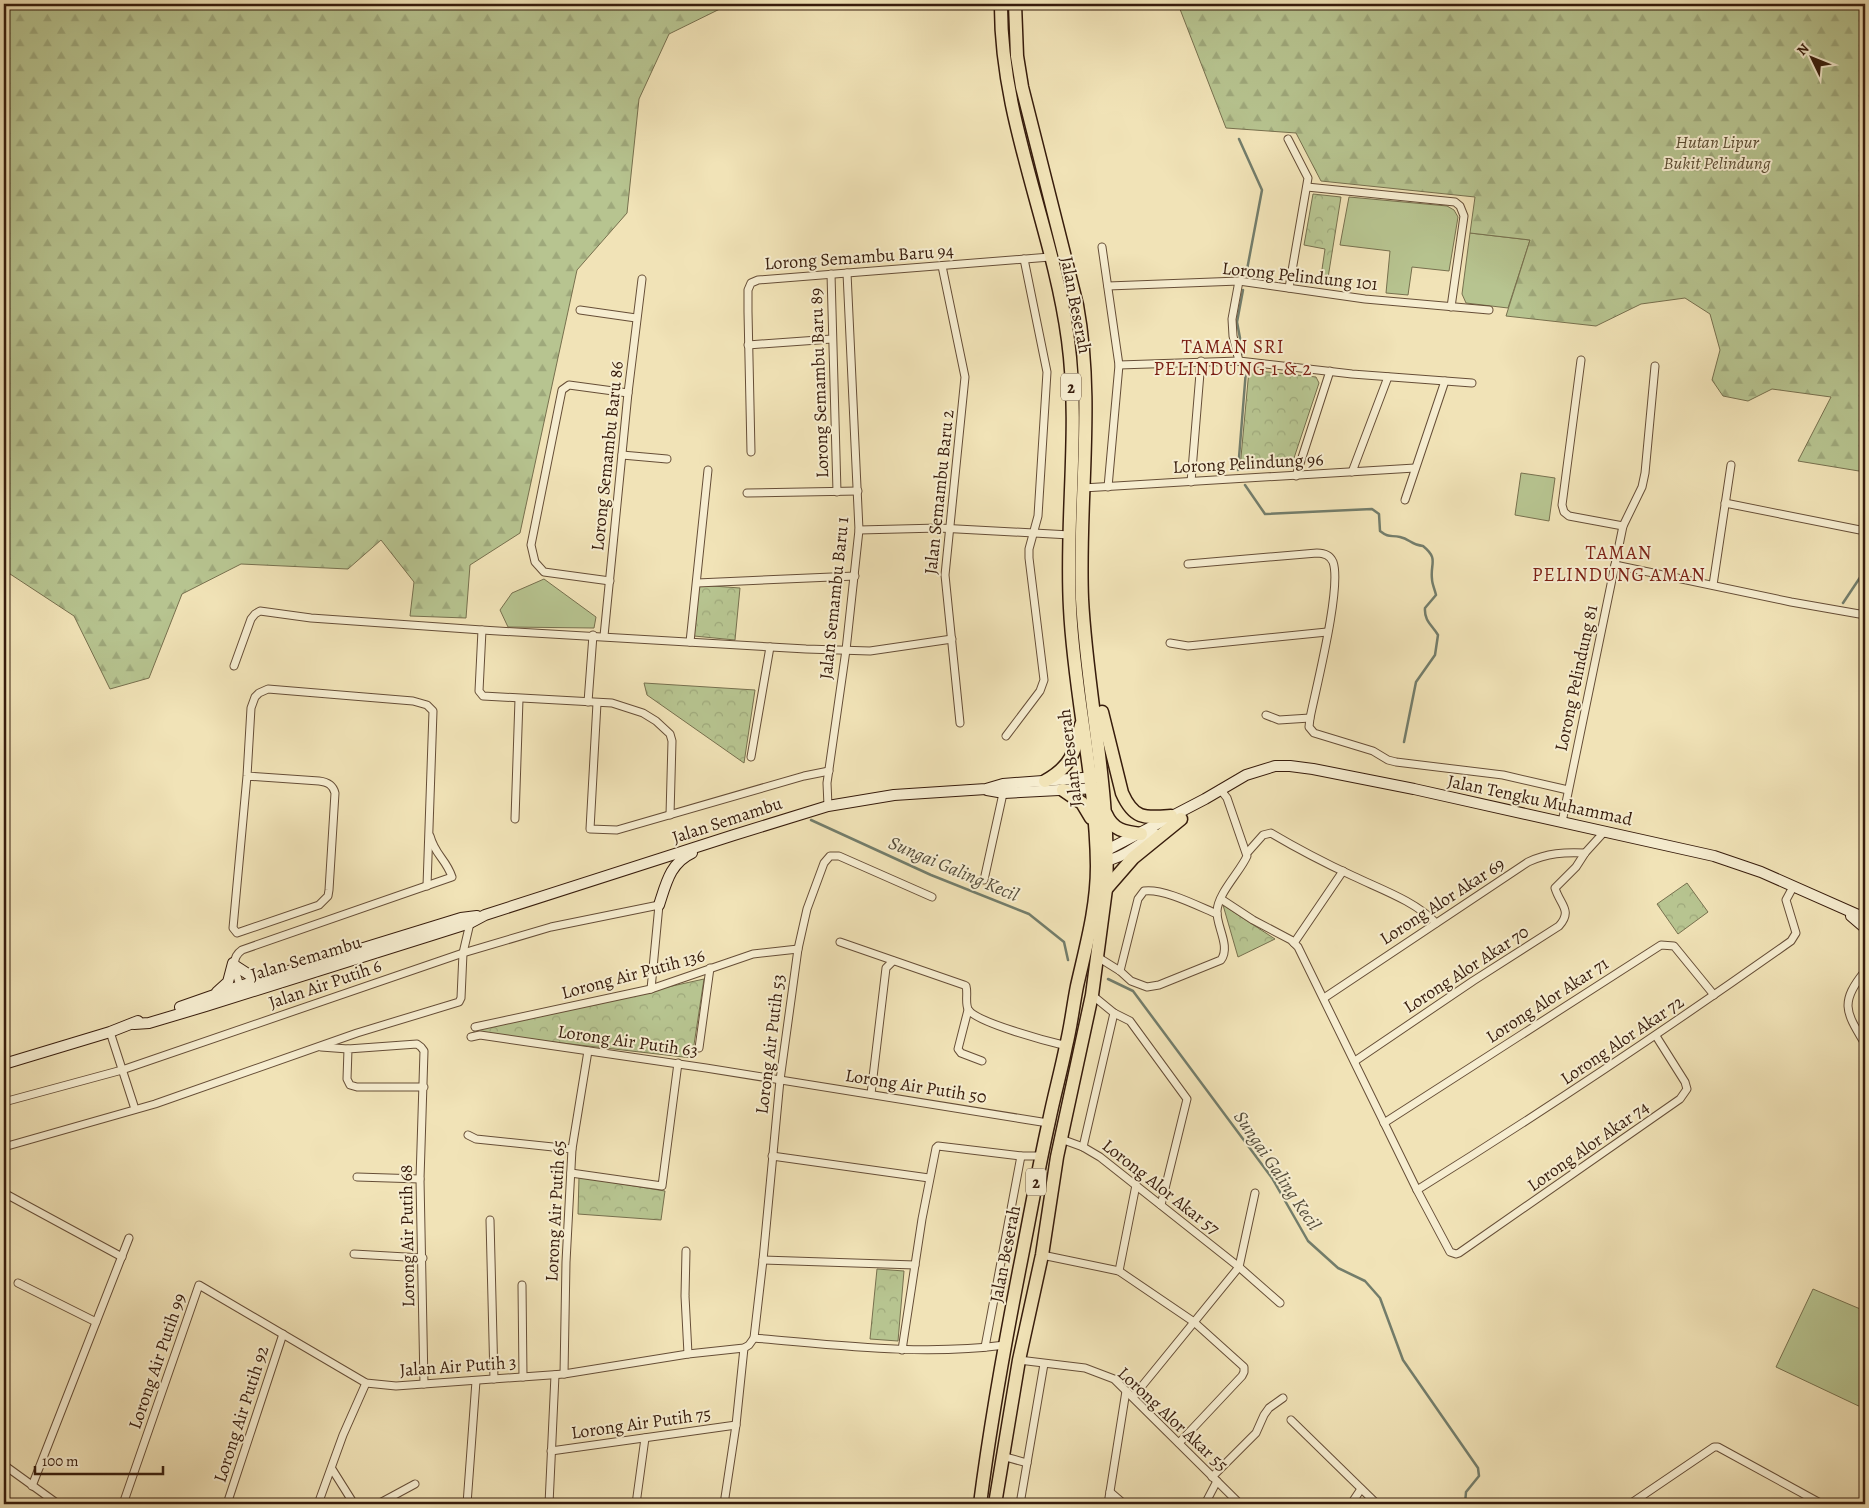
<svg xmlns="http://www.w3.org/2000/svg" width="1869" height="1508" viewBox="0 0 1869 1508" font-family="Alegreya,serif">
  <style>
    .green { fill: #b7c490; stroke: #77704e }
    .forest { fill: url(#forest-firs); stroke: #77704e }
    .park { fill: url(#park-crowns); stroke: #77704e }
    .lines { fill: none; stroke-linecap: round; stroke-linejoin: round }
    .stream { stroke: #737d6b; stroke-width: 2.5 }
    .street-casing { stroke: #664e37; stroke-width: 9 }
    .secondary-casing { stroke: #371c0c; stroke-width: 12 }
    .highway-casing { stroke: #371c0c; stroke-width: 15 }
    .street { stroke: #f6edd0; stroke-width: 7 }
    .secondary { stroke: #f6edd0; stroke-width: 10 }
    .highway { stroke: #f1e3b7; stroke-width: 12 }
    .labels { text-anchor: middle; stroke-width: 4; stroke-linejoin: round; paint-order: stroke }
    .shield { fill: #f6edd0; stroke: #705b47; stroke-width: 1 }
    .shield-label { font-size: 16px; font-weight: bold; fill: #371c0c }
    .park-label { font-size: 18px; font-style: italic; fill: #5d4e34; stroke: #f6edd0 }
    .street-label { font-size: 18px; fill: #371c0c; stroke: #f6edd0 }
    .neighbourhood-label { font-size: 19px; letter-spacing: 1px; fill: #7a1f14; stroke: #f6edd0 }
    .water-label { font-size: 19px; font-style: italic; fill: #554d3b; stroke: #f6edd0 }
  </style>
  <defs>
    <pattern id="forest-firs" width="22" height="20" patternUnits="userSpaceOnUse" patternTransform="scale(1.25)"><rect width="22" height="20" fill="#b7c490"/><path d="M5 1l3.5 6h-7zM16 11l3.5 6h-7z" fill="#9ea87b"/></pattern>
    <pattern id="park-crowns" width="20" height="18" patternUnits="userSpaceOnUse" patternTransform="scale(1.25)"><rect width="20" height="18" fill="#b7c490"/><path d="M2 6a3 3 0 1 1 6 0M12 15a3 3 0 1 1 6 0" fill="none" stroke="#9ea87b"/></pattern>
  </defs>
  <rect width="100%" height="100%" fill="#f1e3b7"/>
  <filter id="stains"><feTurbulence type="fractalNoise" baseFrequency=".004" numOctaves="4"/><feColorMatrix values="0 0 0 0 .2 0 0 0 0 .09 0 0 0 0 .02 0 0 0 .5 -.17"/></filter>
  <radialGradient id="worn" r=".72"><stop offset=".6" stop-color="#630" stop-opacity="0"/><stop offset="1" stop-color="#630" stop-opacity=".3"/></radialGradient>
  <g class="green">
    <path d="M1349,197L1447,206L1454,210L1458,217L1449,271L1412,267L1408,295L1386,293L1390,251L1340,245Z"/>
    <path d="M1470,233L1530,240L1508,308L1466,303L1462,294Z"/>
    <path d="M1521,473L1555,478L1549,521L1515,515Z"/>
    <path d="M544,579L596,617L594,628L508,627L500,610L512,593Z"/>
    <path d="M1813,1289L1865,1311V1409L1776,1367Z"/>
  </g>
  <g class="forest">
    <path d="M4,4H730L669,34L639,99L627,213L577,270L520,533L470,565L466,618L410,616L414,582L381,540L348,569L241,564L182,594L149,678L110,689L74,616L4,570Z"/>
    <path d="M1178,4H1865V472L1798,461L1831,397L1772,389L1748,401L1723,396L1712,380L1720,350L1710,314L1685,298L1641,304L1596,326L1506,316L1530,240L1470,233L1475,197L1321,181L1296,133L1226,128Z"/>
  </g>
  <g class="park">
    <path d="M1313,194L1341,197L1327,284L1320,283L1325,249L1304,245Z"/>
    <path d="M1249,370L1316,377L1319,383L1291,467L1240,468Z"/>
    <path d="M699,585L740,588L735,640L694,636Z"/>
    <path d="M644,683L755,690L744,763L647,695Z"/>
    <path d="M1687,883L1708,912L1678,934L1657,904Z"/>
    <path d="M1223,905L1275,939L1238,957Z"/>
    <path d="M704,979L692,1058L475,1033L473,1030Z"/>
    <path d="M579,1177L665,1191L661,1220L578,1214Z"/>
    <path d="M877,1269L904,1271L898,1341L870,1339Z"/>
  </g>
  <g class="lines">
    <g class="stream">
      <path d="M1239,139L1262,190L1246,275"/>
      <path d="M1243,354L1237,322L1243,290"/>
      <path d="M1238,470L1246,370"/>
      <path d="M1245,485L1265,514L1372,509L1379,514L1380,531C1389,538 1390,535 1400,537C1410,539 1411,545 1423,546C1439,559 1430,563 1432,579C1432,584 1435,590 1436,595L1425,608C1424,621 1432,625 1438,635L1435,655L1416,682L1404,742"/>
      <path d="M1843,603L1865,570"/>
      <path d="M811,820L931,875L1029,914L1064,942L1068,960"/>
      <path d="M1108,979L1133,991L1272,1178L1308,1241L1338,1268L1365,1281L1380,1298L1403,1360L1478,1468L1479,1476L1466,1492L1465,1504"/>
    </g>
    <g class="street-casing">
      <g id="street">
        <path d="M1288,139L1308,178L1289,288"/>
        <path d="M1307,187L1455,202L1460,206L1464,216L1451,307"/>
        <path d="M1102,247L1119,365L1108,487"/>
        <path d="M942,266L965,377L945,575L960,723"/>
        <path d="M831,274L837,492"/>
        <path d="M1239,281L1232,319L1233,336L1239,361"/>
        <path d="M1108,286L1239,281L1365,299L1489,310"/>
        <path d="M580,310L636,318"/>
        <path d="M748,345L832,339"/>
        <path d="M1581,360L1562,505L1564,512L1569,516L1623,526"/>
        <path d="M1119,365L1239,361L1352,374L1472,383"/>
        <path d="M751,452L748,312V290L751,283L758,280L1050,257"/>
        <path d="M622,455L667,459"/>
        <path d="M1352,472L1388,377"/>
        <path d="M1296,476L1330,371"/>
        <path d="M1191,482L1201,361"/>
        <path d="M1083,488L1415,468"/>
        <path d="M747,493L858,491"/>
        <path d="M1405,500L1445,381"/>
        <path d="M1725,503L1865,531"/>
        <path d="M859,530L939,528L1070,535"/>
        <path d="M1188,564L1317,553C1324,553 1330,555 1333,562C1342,587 1316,688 1310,718L1309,727L1314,733L1373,751L1388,760L1396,762L1503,775L1568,790"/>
        <path d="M1615,565L1791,602L1865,615"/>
        <path d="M610,581L544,572L535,562L531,545L562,390L569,385L628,393"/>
        <path d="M697,583L855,576"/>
        <path d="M1713,585L1731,465"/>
        <path d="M482,630L479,691L483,696L612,703L643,713L656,721L670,734L672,741L670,815"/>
        <path d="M604,636L628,393L642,279"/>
        <path d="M690,642L708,470"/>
        <path d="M1170,643L1188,646L1327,632"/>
        <path d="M234,666L251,619L255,614L260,611L311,618L482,630L806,649L870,651L952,639"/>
        <path d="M588,702L593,635"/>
        <path d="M597,703L590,829L617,830L804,776L829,771"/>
        <path d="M1266,715L1279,720L1310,718"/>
        <path d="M1006,736L1040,691L1044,680L1029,558V549L1038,516L1047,372L1024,259"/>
        <path d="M751,757L770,647"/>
        <path d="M247,776L319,781C328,782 333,785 335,793L329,890L328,896L319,905L237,933L233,928L247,776L251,708L255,697L259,693L268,689L413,701L427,705L433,711L427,886"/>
        <path d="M828,806L827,783L846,650L859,530L847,273"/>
        <path d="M515,819L519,699"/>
        <path d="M1562,822L1623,526L1642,487L1645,473L1655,366"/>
        <path d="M1247,853L1263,835L1271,833C1298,849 1325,863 1353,876C1380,889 1415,901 1436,923"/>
        <path d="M984,880L1004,789"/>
        <path d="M1221,899L1253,920L1291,940L1298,947L1417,1190L1450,1252L1456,1254L1459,1253L1680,1099L1687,1089L1685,1082L1656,1036"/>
        <path d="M840,942L964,985L966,986C968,993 965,1002 968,1009C974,1022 1050,1042 1067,1046"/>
        <path d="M1294,943L1343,871"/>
        <path d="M1096,956L1120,971L1131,981L1147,987L1159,985L1221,960C1231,946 1216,926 1217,911C1218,893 1240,872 1247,856L1227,798L1220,789"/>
        <path d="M1120,971L1138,899L1144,891C1163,888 1198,906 1217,914"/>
        <path d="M1865,971C1839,1003 1846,1012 1865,1044"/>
        <path d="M240,986C236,972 229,959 242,950L452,877C446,859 435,855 430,836"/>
        <path d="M1092,995L1114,1013L1130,1021L1187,1099L1161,1205"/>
        <path d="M1324,998L1528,862C1547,853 1565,852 1585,853"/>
        <path d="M968,1010L958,1049L961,1053L982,1061"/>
        <path d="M475,1027L651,989L753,954L798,949"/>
        <path d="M110,1032L135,1109"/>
        <path d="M471,1037L480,1035L706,1068L1048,1123"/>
        <path d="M321,1047L348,1049"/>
        <path d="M699,1048L710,968"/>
        <path d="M1355,1061L1473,981L1559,926C1573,910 1560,905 1555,888L1576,867L1585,853L1605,831"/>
        <path d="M424,1087H357L350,1085L347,1079L348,1049L417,1044L421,1047L424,1051L420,1179L424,1384"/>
        <path d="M871,1094L886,968L893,961"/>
        <path d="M4,1102L122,1070L463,953L551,927L659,905L651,989"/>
        <path d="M1384,1123L1661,945L1674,946L1714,995"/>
        <path d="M468,1135L476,1139L572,1149"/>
        <path d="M1061,1139L1083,1147L1100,1157L1239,1267L1280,1303"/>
        <path d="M4,1147L155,1104L357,1033L459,1002L461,998L463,953L470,923"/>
        <path d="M1083,1147L1114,1013"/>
        <path d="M772,1156L929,1178"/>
        <path d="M571,1173L662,1186L678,1063"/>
        <path d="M357,1177L420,1179"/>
        <path d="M1417,1190C1544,1111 1668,1028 1791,941L1796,933L1786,900L1793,887"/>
        <path d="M4,1193L122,1257"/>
        <path d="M490,1220L494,1379"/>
        <path d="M686,1251L685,1296L688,1354"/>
        <path d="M354,1254L423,1258"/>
        <path d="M1042,1255L1119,1271L1194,1322L1244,1367V1372L1242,1376L1179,1443"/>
        <path d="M763,1260L915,1265"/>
        <path d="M1119,1271L1136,1185"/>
        <path d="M18,1283L96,1322"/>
        <path d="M522,1285L523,1377"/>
        <path d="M754,1338C838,1345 921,1356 1005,1345"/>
        <path d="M985,1347L1021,1156"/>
        <path d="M902,1350L922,1219L936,1148L938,1146L1021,1156H1041"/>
        <path d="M1019,1360L1085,1368L1114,1379L1240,1504"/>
        <path d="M564,1374L566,1262L572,1149L588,1051"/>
        <path d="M1133,1397L1239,1267L1255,1193"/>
        <path d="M1291,1420L1377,1504"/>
        <path d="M551,1451L736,1425"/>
        <path d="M1002,1456L1027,1463"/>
        <path d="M4,1465L58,1504"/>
        <path d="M332,1469L354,1504"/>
        <path d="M1212,1477L1256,1433L1264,1415L1269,1408L1283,1398"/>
        <path d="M32,1486L129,1238"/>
        <path d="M1110,1492L1124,1504"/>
        <path d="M123,1504L199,1285L366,1383L396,1386L564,1374L688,1354L744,1348L749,1345L754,1338L763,1260L780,1080L798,949L807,909L824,863L830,856H839L932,897"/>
        <path d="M227,1504L283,1334"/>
        <path d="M318,1504L343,1435L366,1383"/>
        <path d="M378,1504L415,1484"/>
        <path d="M467,1504L476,1381"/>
        <path d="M549,1504L555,1375"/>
        <path d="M636,1504L645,1438"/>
        <path d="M724,1504L736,1425L744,1348"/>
        <path d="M1020,1504L1044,1364"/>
        <path d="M1108,1504L1126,1391"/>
        <path d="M1205,1504L1217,1481"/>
        <path d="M1351,1504L1361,1489"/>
        <path d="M1630,1504L1714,1447H1718L1822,1504"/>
      </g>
    </g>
    <g class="secondary-casing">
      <g id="secondary">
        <path d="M987,790L1004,793L1097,788"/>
        <path d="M1102,851L1107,850L1205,799L1246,775L1275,766H1290L1313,769L1414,789L1714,856L1761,872L1865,918"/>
        <path d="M1102,861C1120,860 1140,844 1155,834"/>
        <path d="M659,905C666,884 670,863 692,853"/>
        <path d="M1851,916L1865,928"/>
        <path d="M234,965L251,976L262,977"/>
        <path d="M217,992L228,982L233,963"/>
        <path d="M180,1007L240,986L461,918L477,916"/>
        <path d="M134,1024L149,1023L206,1006L429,936L470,923L485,915L734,835L828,806L894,795L986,789L1003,784L1096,777"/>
        <path d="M4,1064L110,1032L138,1021"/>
      </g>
    </g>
    <g class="highway-casing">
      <g id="highway">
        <path d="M1102,712L1122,793C1134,820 1145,818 1171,816"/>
        <path d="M1045,781C1071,767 1075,752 1081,725"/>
        <path d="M1063,790L1082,803L1091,818"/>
        <path d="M1106,814C1113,830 1124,832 1141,834"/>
        <path d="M1106,889L1133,858L1181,819"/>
        <path d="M980,1504C990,1426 1004,1348 1019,1271C1029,1221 1038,1170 1049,1121C1054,1096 1061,1071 1066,1046C1071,1026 1073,1006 1077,986C1086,946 1097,908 1097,866C1096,779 1074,694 1070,608C1065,519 1080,429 1068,340C1053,227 1000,119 1001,4"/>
        <path d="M995,1504L1019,1360L1042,1255L1057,1157L1092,995L1106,889C1111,792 1087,696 1082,599C1078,502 1095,402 1077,305L1022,87L1017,56L1015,4"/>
      </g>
    </g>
    <use href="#street" class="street"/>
    <use href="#secondary" class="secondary"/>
    <use href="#highway" class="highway"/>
  </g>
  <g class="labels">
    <g class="shield">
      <rect x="1061" y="373.5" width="20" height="27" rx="4"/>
      <rect x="1026" y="1168.5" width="20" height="27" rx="4"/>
    </g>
    <g class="shield-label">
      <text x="1071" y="393">2</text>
      <text x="1036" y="1188">2</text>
    </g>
    <g class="park-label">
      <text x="1717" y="148">Hutan Lipur<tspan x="1717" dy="21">Bukit Pelindung</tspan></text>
    </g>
    <g class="street-label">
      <text transform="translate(859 257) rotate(-4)" y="6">Lorong Semambu Baru 94</text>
      <text transform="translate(1300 276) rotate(6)" y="6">Lorong Pelindung 101</text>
      <text transform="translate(1076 305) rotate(79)" y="6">Jalan Beserah</text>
      <text transform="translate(819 383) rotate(-92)" y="6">Lorong Semambu Baru 89</text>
      <text transform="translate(607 456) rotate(-84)" y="6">Lorong Semambu Baru 86</text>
      <text transform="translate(1248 463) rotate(-3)" y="6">Lorong Pelindung 96</text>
      <text transform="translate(939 492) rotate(-84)" y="6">Jalan Semambu Baru 2</text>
      <text transform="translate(834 598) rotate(-84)" y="6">Jalan Semambu Baru 1</text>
      <text transform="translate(1576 678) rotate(-78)" y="6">Lorong Pelindung 81</text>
      <text transform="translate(1070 758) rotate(-97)" y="6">Jalan Beserah</text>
      <text transform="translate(1540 800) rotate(12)" y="6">Jalan Tengku Muhammad</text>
      <text transform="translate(727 820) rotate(-18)" y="6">Jalan Semambu</text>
      <text transform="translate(1442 901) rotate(-33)" y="6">Lorong Alor Akar 69</text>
      <text transform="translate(306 958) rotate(-17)" y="6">Jalan Semambu</text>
      <text transform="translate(1466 969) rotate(-33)" y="6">Lorong Alor Akar 70</text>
      <text transform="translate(633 974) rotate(-15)" y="6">Lorong Air Putih 136</text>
      <text transform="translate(325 984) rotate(-19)" y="6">Jalan Air Putih 6</text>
      <text transform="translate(1547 1000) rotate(-33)" y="6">Lorong Alor Akar 71</text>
      <text transform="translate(1622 1040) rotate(-34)" y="6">Lorong Alor Akar 72</text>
      <text transform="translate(628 1041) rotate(8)" y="6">Lorong Air Putih 63</text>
      <text transform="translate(770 1044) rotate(-83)" y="6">Lorong Air Putih 53</text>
      <text transform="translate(916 1086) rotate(9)" y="6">Lorong Air Putih 50</text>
      <text transform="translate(1588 1146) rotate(-35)" y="6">Lorong Alor Akar 74</text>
      <text transform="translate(1161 1187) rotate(38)" y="6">Lorong Alor Akar 57</text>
      <text transform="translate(555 1211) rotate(-87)" y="6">Lorong Air Putih 65</text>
      <text transform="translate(407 1236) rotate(-91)" y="6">Lorong Air Putih 68</text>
      <text transform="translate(1005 1254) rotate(-79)" y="6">Jalan Beserah</text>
      <text transform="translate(157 1361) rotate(-71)" y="6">Lorong Air Putih 99</text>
      <text transform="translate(458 1366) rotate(-4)" y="6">Jalan Air Putih 3</text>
      <text transform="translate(241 1414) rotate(-72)" y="6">Lorong Air Putih 92</text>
      <text transform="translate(1173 1419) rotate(43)" y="6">Lorong Alor Akar 55</text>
      <text transform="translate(641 1423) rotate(-8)" y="6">Lorong Air Putih 75</text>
    </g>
    <g class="neighbourhood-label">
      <text x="1233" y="353">TAMAN SRI<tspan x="1233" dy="22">PELINDUNG 1 &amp; 2</tspan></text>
      <text x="1619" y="559">TAMAN<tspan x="1619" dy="22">PELINDUNG AMAN</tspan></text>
    </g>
    <g class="water-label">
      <text transform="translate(954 868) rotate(23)" y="7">Sungai Galing Kecil</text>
      <text transform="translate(1278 1170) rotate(56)" y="7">Sungai Galing Kecil</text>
    </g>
  </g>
  <rect width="1869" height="1508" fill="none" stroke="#f1e3b7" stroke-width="20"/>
  <rect x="5" y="5" width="1859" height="1498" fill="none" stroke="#371c0c" stroke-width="2.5"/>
  <rect x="10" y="10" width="1849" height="1488" fill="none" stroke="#371c0c"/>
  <g transform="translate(1812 58) rotate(313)" stroke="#f6edd0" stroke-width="4" paint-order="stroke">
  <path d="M0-4L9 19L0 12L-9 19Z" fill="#371c0c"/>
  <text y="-8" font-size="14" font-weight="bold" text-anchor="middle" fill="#371c0c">N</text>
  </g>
  <path d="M35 1466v8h128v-8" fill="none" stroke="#371c0c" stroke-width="2.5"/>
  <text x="42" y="1466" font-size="15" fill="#371c0c" stroke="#f6edd0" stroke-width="4" paint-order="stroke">100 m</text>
  <rect width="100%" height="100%" filter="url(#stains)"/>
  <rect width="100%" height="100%" fill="url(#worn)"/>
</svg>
